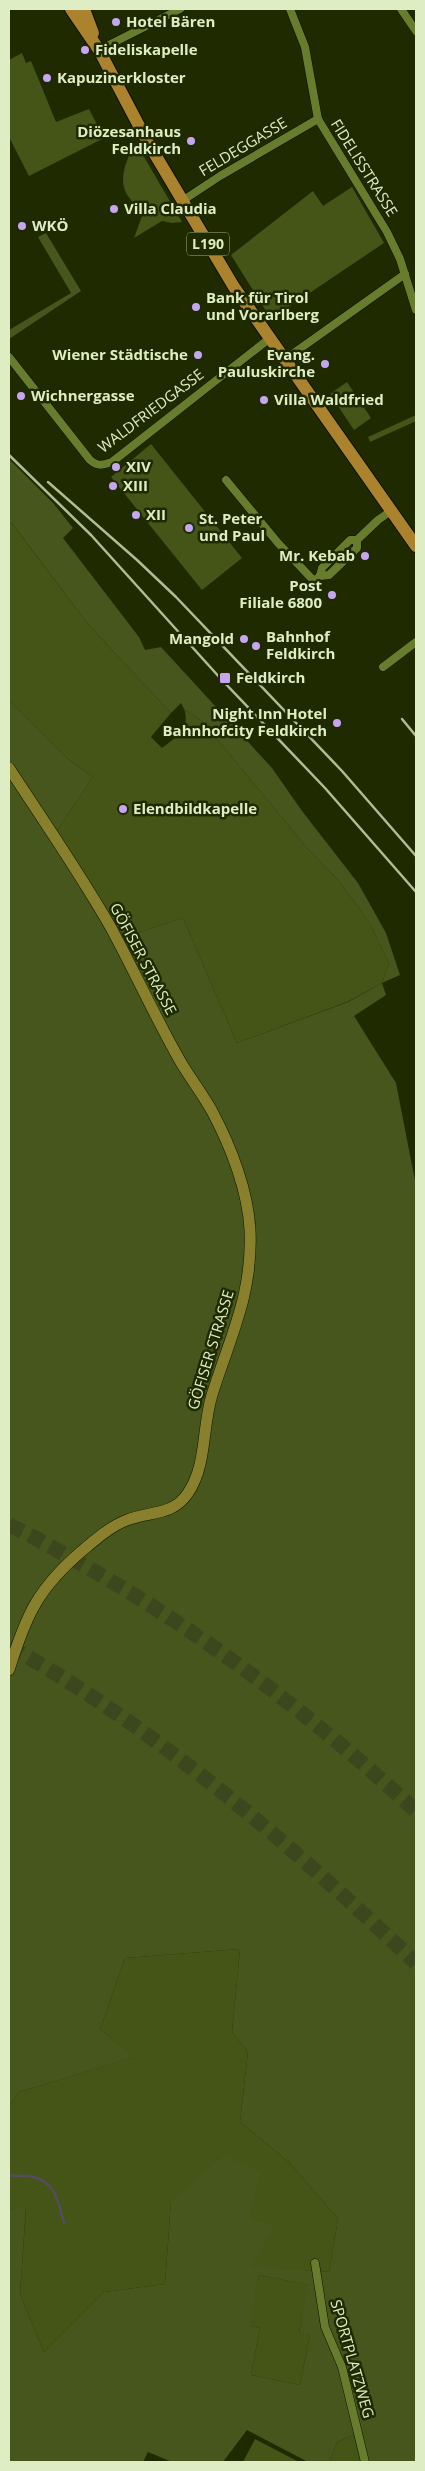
<svg xmlns="http://www.w3.org/2000/svg" width="425" height="2471" viewBox="0 0 425 2471" font-family="'Open Sans',sans-serif">
  <style>
    .green { fill: #445517 }
    .forest { fill: #46561c; fill-rule: evenodd }
    .lines { fill: none; stroke-linecap: round; stroke-linejoin: round }
    .stream { stroke: #574b5e; stroke-width: 2.5 }
    .highway-tunnel { stroke: #3c471e; stroke-width: 15; stroke-dasharray: 15 8; stroke-linecap: butt }
    .street-casing { stroke: #0b1100; stroke-width: 9 }
    .secondary-casing { stroke: #0b1100; stroke-width: 12 }
    .primary-casing { stroke: #0b1100; stroke-width: 14 }
    .street { stroke: #677d2d; stroke-width: 8 }
    .secondary { stroke: #89802d; stroke-width: 11 }
    .primary { stroke: #ab832e; stroke-width: 12 }
    .rail { stroke: #afbd94; stroke-width: 2.5 }
    .poi-dot { fill: #c6a6f0; stroke: #1f2a00; stroke-width: 2 }
    .labels { text-anchor: middle; stroke-width: 5; stroke-linejoin: round; paint-order: stroke }
    .shield { fill: #1f2a00; stroke: #a5b28a; stroke-width: 1 }
    .shield-label { font-size: 14px; font-weight: bold; fill: #dfedc5 }
    .poi-label { font-size: 15px; font-weight: bold; fill: #dfedc5; stroke: #1f2a00; text-anchor: start }
    .street-label { font-size: 15px; fill: #dfedc5; stroke: #1f2a00 }
  </style>
  <rect width="100%" height="100%" fill="#1f2a00"/>
  <g class="green">
    <path d="M22,53L26,63L31,61L56,122L89,109L104,138L29,176L9,137V60Z"/>
    <path d="M136,143L182,222L172,223L162,221L134,238L142,216C138,208 133,203 128,196C117,180 127,157 136,143Z"/>
    <path d="M352,187L384,243L271,319L231,255L313,191L323,206Z"/>
    <path d="M347,382L371,418L354,430L330,394Z"/>
    <path d="M416,415V421L370,442L368,437Z"/>
    <path d="M151,444L242,558L202,590L111,477Z"/>
    <path d="M10,521L87,623L171,713L151,737L162,748C176,737 191,729 184,709L202,721L308,849L338,880L369,922L389,963L382,983L347,1002L237,1043L183,918L112,941L52,838L93,777L68,759L9,700Z"/>
    <path d="M240,1949L232,2032L248,2052L240,2122L289,2162L338,2219L329,2272L251,2267L171,2202L165,2284L104,2292L44,2352L20,2294L26,2208L9,2210V2107L19,2092L134,2057L100,2029L125,1958Z"/>
    <path d="M259,2275L309,2285L299,2332L310,2335L300,2385L251,2375L260,2328L249,2326Z"/>
    <path d="M354,2435L361,2462H330L337,2442Z"/>
    <path d="M255,2439L299,2462H243Z"/>
  </g>
  <g class="forest">
    <path d="M46,233L81,291L9,339V330L71,293L38,237Z"/>
    <path d="M9,459L54,504L73,528L63,538L139,637L145,650L161,647L272,768L302,811L358,883L386,933L400,975L382,983L386,995L354,1016L396,1083L416,1186V2462H361L354,2435L337,2442L330,2462H308L247,2430L223,2462H172L148,2452L143,2462H9V2210L26,2207L20,2294L44,2352L104,2292L165,2284L171,2202L224,2155L261,2172L250,2217L275,2227L251,2266L329,2272L338,2219L289,2162L240,2122L248,2052L232,2032L240,1949L125,1958L100,2029L135,2057L19,2092L9,2107V700L68,759L93,777L52,838L112,941L183,918L237,1043L348,1002L382,983L389,963L369,922L338,880L308,849L202,721L184,709L181,703L171,713L87,623L11,522L9,523ZM259,2275L308,2285L299,2333L310,2335L300,2385L251,2375L260,2328L250,2326Z"/>
  </g>
  <g class="lines">
    <path class="stream" d="M9,2175C16,2177 22,2175 29,2176C57,2181 58,2202 64,2223"/>
    <g class="highway-tunnel">
      <path d="M9,1525C35,1537 60,1552 85,1566C205,1634 315,1718 416,1811"/>
      <path d="M9,1646C160,1731 290,1844 416,1963"/>
    </g>
    <g class="street-casing">
      <g id="street">
        <path d="M290,9L305,47L318,119L387,232L400,259L416,310"/>
        <path d="M401,9L416,31"/>
        <path d="M99,50L180,9"/>
        <path d="M182,201L220,176L318,119"/>
        <path d="M9,357L90,460C98,467 103,465 112,462L270,338"/>
        <path d="M284,360L405,274"/>
        <path d="M226,480L278,543L314,581L320,576L322,568L350,540H357L378,520L391,511"/>
        <path d="M320,576L329,575L357,548V540"/>
        <path d="M383,667L416,642"/>
        <path d="M315,2263L325,2327L342,2367L365,2462"/>
      </g>
    </g>
    <g class="secondary-casing">
      <path id="secondary" d="M9,768C43,820 79,872 110,926C134,970 154,1015 179,1059C189,1077 203,1094 213,1113C231,1147 248,1191 250,1230C253,1294 230,1337 212,1395C202,1427 207,1465 188,1493C173,1516 150,1511 127,1520C111,1526 96,1539 83,1550C38,1588 26,1615 9,1670"/>
    </g>
    <g class="primary-casing">
      <g id="primary">
        <path d="M71,9L99,50L147,141L234,287L416,546"/>
        <path d="M84,9L93,33"/>
      </g>
    </g>
    <use href="#street" class="street"/>
    <use href="#secondary" class="secondary"/>
    <use href="#primary" class="primary"/>
    <g class="rail">
      <path d="M9,455L91,535L221,679L325,788L416,892"/>
      <path d="M48,482L137,560L176,597L342,771L416,856"/>
      <path d="M402,719L416,736"/>
    </g>
  </g>
  <g class="poi-dot">
    <circle cx="116" cy="22" r="5"/>
    <circle cx="85" cy="50" r="5"/>
    <circle cx="47" cy="78" r="5"/>
    <circle cx="191" cy="141" r="5"/>
    <circle cx="114" cy="209" r="5"/>
    <circle cx="22" cy="226" r="5"/>
    <circle cx="196" cy="307" r="5"/>
    <circle cx="198" cy="355" r="5"/>
    <circle cx="325" cy="364" r="5"/>
    <circle cx="21" cy="396" r="5"/>
    <circle cx="264" cy="400" r="5"/>
    <circle cx="116" cy="467" r="5"/>
    <circle cx="113" cy="486" r="5"/>
    <circle cx="136" cy="515" r="5"/>
    <circle cx="189" cy="528" r="5"/>
    <circle cx="365" cy="556" r="5"/>
    <circle cx="332" cy="595" r="5"/>
    <circle cx="244" cy="639" r="5"/>
    <circle cx="256" cy="646" r="5"/>
    <rect x="219" y="672" width="12" height="12" rx="2.5"/>
    <circle cx="337" cy="723" r="5"/>
    <circle cx="123" cy="809" r="5"/>
  </g>
  <g class="labels">
    <rect class="shield" x="187" y="232.5" width="42" height="23" rx="4"/>
    <g class="shield-label">
      <text x="208" y="249">L190</text>
    </g>
    <g class="poi-label">
      <text x="126" y="27">Hotel Bären</text>
      <text x="95" y="55">Fideliskapelle</text>
      <text x="57" y="83">Kapuzinerkloster</text>
      <text x="181" y="137" text-anchor="end">Diözesanhaus<tspan x="181" dy="17">Feldkirch</tspan></text>
      <text x="124" y="214">Villa Claudia</text>
      <text x="32" y="231">WKÖ</text>
      <text x="206" y="303">Bank für Tirol<tspan x="206" dy="17">und Vorarlberg</tspan></text>
      <text x="188" y="360" text-anchor="end">Wiener Städtische</text>
      <text x="315" y="360" text-anchor="end">Evang.<tspan x="315" dy="17">Pauluskirche</tspan></text>
      <text x="31" y="401">Wichnergasse</text>
      <text x="274" y="405">Villa Waldfried</text>
      <text x="126" y="472">XIV</text>
      <text x="123" y="491">XIII</text>
      <text x="146" y="520">XII</text>
      <text x="199" y="524">St. Peter<tspan x="199" dy="17">und Paul</tspan></text>
      <text x="355" y="561" text-anchor="end">Mr. Kebab</text>
      <text x="322" y="591" text-anchor="end">Post<tspan x="322" dy="17">Filiale 6800</tspan></text>
      <text x="266" y="642">Bahnhof<tspan x="266" dy="17">Feldkirch</tspan></text>
      <text x="234" y="644" text-anchor="end">Mangold</text>
      <text x="236" y="683">Feldkirch</text>
      <text x="327" y="719" text-anchor="end">Night Inn Hotel<tspan x="327" dy="17">Bahnhofcity Feldkirch</tspan></text>
      <text x="133" y="814">Elendbildkapelle</text>
    </g>
    <g class="street-label">
      <text transform="translate(243 147) rotate(-31)" y="5">FELDEGGASSE</text>
      <text transform="translate(364 168) rotate(58)" y="5">FIDELISSTRASSE</text>
      <text transform="translate(151 411) rotate(-37)" y="5">WALDFRIEDGASSE</text>
      <text transform="translate(143 959) rotate(62)" y="5">GÖFISER STRASSE</text>
      <text transform="translate(211 1350) rotate(-73)" y="5">GÖFISER STRASSE</text>
      <text transform="translate(352 2359) rotate(74)" y="5">SPORTPLATZWEG</text>
    </g>
  </g>
  <rect width="425" height="2471" fill="none" stroke="#dfedc5" stroke-width="20"/>
</svg>
